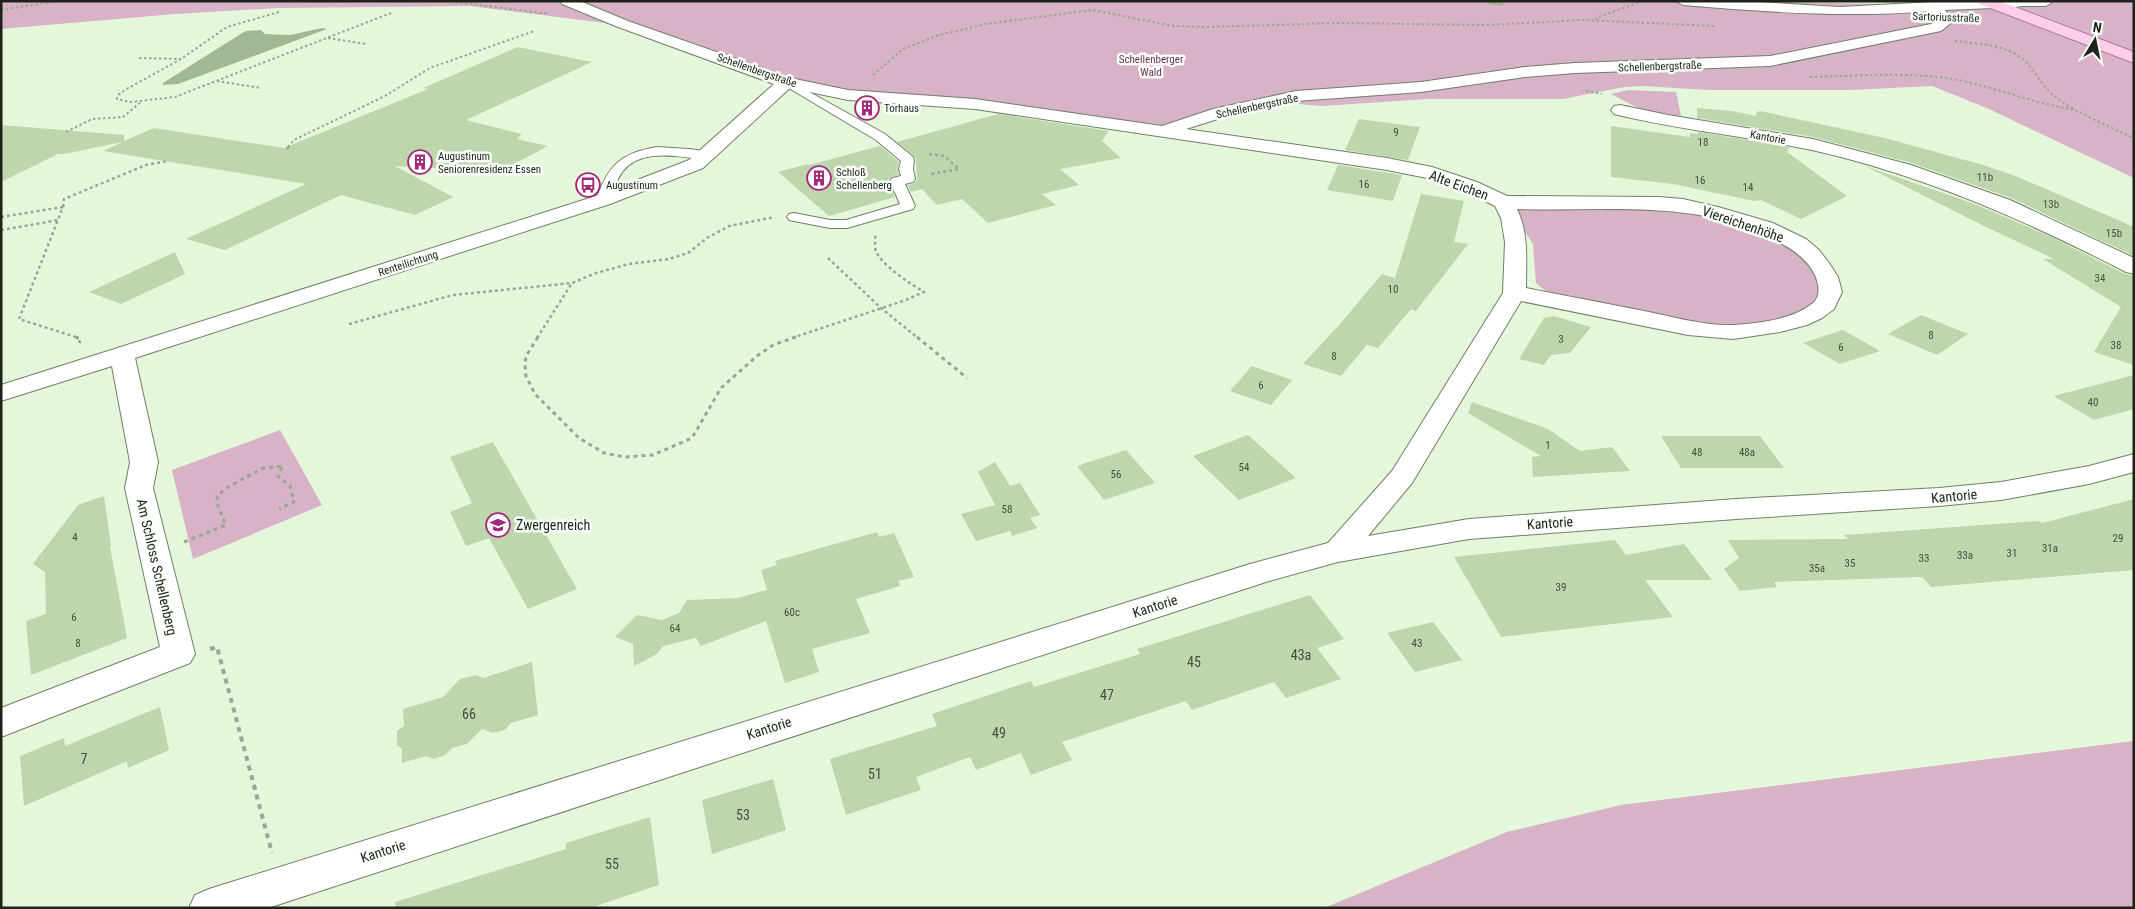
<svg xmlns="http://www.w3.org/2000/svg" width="2135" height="909" viewBox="0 0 2135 909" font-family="'Roboto Condensed',sans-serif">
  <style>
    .green { fill: #d8b2c7 }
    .water { fill: #a1b992 }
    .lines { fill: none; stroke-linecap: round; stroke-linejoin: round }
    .stream { stroke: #a1b992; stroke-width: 5.5 }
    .building { fill: #bdd6ad }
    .lane-casing { stroke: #707f66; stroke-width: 2 }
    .street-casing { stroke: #707f66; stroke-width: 2 }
    .primary-casing { stroke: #ad7b96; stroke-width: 2 }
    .path-far3 { stroke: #9aa892; stroke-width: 2; stroke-dasharray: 2.5 2.5; stroke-linecap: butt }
    .path-far2 { stroke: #9aa892; stroke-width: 2.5; stroke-dasharray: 3 3; stroke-linecap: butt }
    .path-far1 { stroke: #9aa892; stroke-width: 3; stroke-dasharray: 4 4; stroke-linecap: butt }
    .path { stroke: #9aa892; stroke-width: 4; stroke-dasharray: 5 5; stroke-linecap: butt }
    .lane { fill: #fff; fill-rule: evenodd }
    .street { fill: #fff; fill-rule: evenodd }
    .primary { fill: #fdcde9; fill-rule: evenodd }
    .labels { text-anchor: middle; stroke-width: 5; stroke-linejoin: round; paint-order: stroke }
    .far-street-label { font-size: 11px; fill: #1d2319; stroke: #fbfff9 }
    .far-park-label { font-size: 11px; fill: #6b3456; stroke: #fbfff9 }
    .far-poi-label { font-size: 11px; fill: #1d2319; stroke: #fbfff9; text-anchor: start }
    .number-label { font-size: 11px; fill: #45503e }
    .street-label { font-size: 14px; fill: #1d2319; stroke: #fbfff9 }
    .poi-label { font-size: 14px; fill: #1d2319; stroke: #fbfff9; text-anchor: start }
    .near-number-label { font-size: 14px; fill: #45503e }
  </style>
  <rect width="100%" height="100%" fill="#e5f7da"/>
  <g class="green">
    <path d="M1,1H1732L1885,4L1888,5L1935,1H2134V178L1989,109L1932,86L1852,90H1709L1642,86L1624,87L1563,99H1427L1322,106L1275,102L1574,68L1296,96L1157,130L847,94L776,79L605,23L470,6L279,8L175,14L1,29Z"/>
    <path d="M1628,90L1676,92L1682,120L1642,110L1611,94Z"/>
    <path d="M1682,207L1754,228L1802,254L1815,270L1823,290L1813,305L1790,315L1765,323L1736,327L1697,324L1548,293L1536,283L1533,244L1516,218L1515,210Z"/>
    <path d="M280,430L322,505L193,559L172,470Z"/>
    <path d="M2134,741V908H1324L1507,832L1621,805Z"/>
  </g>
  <path class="water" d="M322,28L327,29L178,84L163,85V83L239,35L246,31L261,30L265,34L290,35Z"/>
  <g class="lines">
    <path class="stream" d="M1489,1L1501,3"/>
  </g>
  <g class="building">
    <path d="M518,47L592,62L466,120L522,134L517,139L548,146L499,172L395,166L453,197L415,215L341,195L225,250L186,239L306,184L103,151L123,142L64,154H58L1,182V125L124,135V141L154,128L284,148L428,89L423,88Z"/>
    <path d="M1697,108L1732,111L1756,116L1757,112L1760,111L1885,138L1983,165L2018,177L2134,227V256L2011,198L1912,163L1813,137L1697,118Z"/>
    <path d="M998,114L1109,131L1102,141L1121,158L1060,169L1079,185L1042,194L1056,205L988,223L962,199L937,205L922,189L911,192L908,185L913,184L917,180L916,159L914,156L897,142Z"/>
    <path d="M1359,119L1420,127L1408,160L1345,150Z"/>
    <path d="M1611,126L1690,137V133L1698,134V132L1790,147L1787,152L1847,196L1801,219L1761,200L1754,201L1673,184L1611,177Z"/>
    <path d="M880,146L899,162L897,169L899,175L892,176L888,180L895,197L829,216L778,172L808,164L809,165Z"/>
    <path d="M1338,165L1402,175L1393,201L1327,190Z"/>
    <path d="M1865,166L1972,203L2049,236L2125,274L2134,276V365L2094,352L2121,307L2043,259H2054L1980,224Z"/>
    <path d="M1421,194L1464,201L1454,242L1468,244L1416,311L1411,309L1378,348L1367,345L1341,376L1303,364L1340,324L1382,274L1395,278Z"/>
    <path d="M175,252L185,274L121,304L89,292Z"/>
    <path d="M1921,315L1968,334L1937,355L1888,334Z"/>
    <path d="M1554,316L1591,327L1570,353L1551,355L1544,365L1519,359L1544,318Z"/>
    <path d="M1843,330L1880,351L1840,364L1803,343Z"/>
    <path d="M1252,366L1292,380L1271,405L1230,391Z"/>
    <path d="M2134,375V409L2094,420L2054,396Z"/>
    <path d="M1472,402L1548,429L1580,451L1612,447L1630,471L1533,477L1532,457L1541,456L1468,413Z"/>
    <path d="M1248,435L1296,478L1239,500L1193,456Z"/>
    <path d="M1661,436H1760L1784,468H1681Z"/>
    <path d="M493,442L577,589L528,609L489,538L466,546L450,512L472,503L450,457Z"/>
    <path d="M1126,450L1155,483L1104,500L1077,466Z"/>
    <path d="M995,462L1010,486L1020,483L1040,515L1030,518L1037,528L1012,536L1010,531L976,541L961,514L995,505L978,472Z"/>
    <path d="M104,496L111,546L110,547L127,638L31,675L26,621L46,614L45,572L33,564L78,505Z"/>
    <path d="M2134,499V570L1931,587L1922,577L1774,582L1777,587L1740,591L1724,569L1739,558L1728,540L1848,539L1844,535L2039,521L2042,523Z"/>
    <path d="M877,532L879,537L894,533L914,577L898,581L900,586L856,599L870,633L812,649L819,672L785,683L766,621L701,646L696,638L663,646L657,654L634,666L633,644L615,637L637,615L662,620L679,613L687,600L738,598L767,590L761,570L777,565L775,561Z"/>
    <path d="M1615,540L1626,555L1684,544L1712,580H1645L1673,617L1501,637L1454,557Z"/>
    <path d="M1310,595L1344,639L1317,648L1341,679L1286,698L1274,682L1192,710L1186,701L1062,742L1072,760L1031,775L1021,753L976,770L970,757L916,777L921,790L846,815L830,759L937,726L932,714L1031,681L1034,687L1140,654L1137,649Z"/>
    <path d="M1433,622L1462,660L1415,672L1387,633Z"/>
    <path d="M532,662L538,715L511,723L505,730L493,733L482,729L467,744L452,748L445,755L434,759L426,756L402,763V748L397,746V731L404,726L403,709L443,697L460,679L476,675L483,678Z"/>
    <path d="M160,707L169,750L128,768L127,761L24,806L20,756L64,738L65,746Z"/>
    <path d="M773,779L786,830L712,854L702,800Z"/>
    <path d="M650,817L659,885L590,908H396L395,902L566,849V843Z"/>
  </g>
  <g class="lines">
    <g class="lane-casing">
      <g id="lane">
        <path d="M2012,1H2050L2051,3L2046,6H2016L2013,5Z"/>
        <path d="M786,79L885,134L913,157L914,160L913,169L915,179L913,182L905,184L915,206L913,209L847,228H830L789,220L787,217L789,214L794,213L830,220H846L900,204L890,181L892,178L901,176L899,169L901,161L876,140L782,84L780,82Z"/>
        <path d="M657,147L689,149L712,152L713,155C703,167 648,140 623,171C615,181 614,193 608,203H598L596,200C608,166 620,153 657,147Z"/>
      </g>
    </g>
    <g class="street-casing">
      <g id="street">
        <path d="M560,1H580L628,21L790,78L848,90L975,99L1162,126L1213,109L1296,91L1421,82L1525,67L1575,63L1770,56L1931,24L1937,21L1931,11C1846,18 1768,12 1683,5L1676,1H1742L1839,7L1953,1H2022L2023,3L2021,6L2016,7L1945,10L1952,22L1941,31L1770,66L1575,73L1525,77L1421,92L1296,101L1224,117L1186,129L1387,158L1432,167L1477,182L1507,196L1659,197L1683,199L1718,207L1773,223L1806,239L1819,250L1829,263L1838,277L1842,292L1834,309L1822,318L1807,325L1780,332L1733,339L1688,335L1521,301L1412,483L1368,536L1469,519L1736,499L1939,488L2001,482L2089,466L2134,454V472L2089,484L2001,500L1939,506L1736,519L1469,539L1338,562L1269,581L268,908H189L195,895L209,889L1250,564L1328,543L1392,471L1503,293L1505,242L1501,218L1495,206L1463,190L1427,178L1387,170L975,109L848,100L790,88L703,168L610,204L135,358L158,462L153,488L195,654L190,663L1,737V708L160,647L125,488L130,462L112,366L1,401V385L596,196L689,160L774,84L618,27L562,4ZM1517,209C1603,212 1693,198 1773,239C1789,247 1807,258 1815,275C1819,284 1821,296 1813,303C1792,320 1760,323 1734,325C1704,326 1674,317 1644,311C1605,303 1565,296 1526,288C1526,261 1529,234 1517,209Z"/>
        <path d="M1620,105L1668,115L1813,139L1911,165L2010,200L2134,258V274L2126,272C2025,220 1923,175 1812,150C1746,136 1679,130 1614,114L1611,110L1614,106Z"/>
      </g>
    </g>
    <g class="primary-casing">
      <path id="primary" d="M1978,1H1999L2134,52V63L1980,4Z"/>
    </g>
    <g class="path-far3">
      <path d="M450,1L548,14"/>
      <path d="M1,10L58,1"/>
      <path d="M279,12L227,27L181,59L125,90L118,95L117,99L130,102L175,97L391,13"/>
      <path d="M1597,20L1596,18L1643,1"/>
      <path d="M328,38L366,44"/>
      <path d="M1955,41C1978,44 2007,44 2025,61C2037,74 2043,88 2058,99C2081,115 2108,126 2134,138"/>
      <path d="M139,58L181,59"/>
      <path d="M873,75L903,49L939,35L986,24L1093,10L1173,26L1209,27L1336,23L1486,25L1583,20L1715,26"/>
      <path d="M1810,77C1859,76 1910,71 1958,80C1998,88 2035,104 2076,110"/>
      <path d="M217,81L261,88"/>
      <path d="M1586,91L1602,94"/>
      <path d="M66,132L92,119L123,117L141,102"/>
      <path d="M288,147L294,140L385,96L430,68L534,31"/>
    </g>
    <g class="path-far2">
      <path d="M287,149L289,146"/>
      <path d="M929,154L944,156L959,169L931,174"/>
      <path d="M63,207L64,199L146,165L168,161"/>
      <path d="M1,217L63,207L19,319L79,338"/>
      <path d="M1,230L59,220"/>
      <path d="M828,258L881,308L918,338"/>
      <path d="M349,324L453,295L572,283L596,273L629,264L669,259L688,253L707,238L729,226L775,217"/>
      <path d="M537,338L572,283"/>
      <path d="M792,338L906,300L924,292C911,284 881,265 876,251C874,246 876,240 875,235"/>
    </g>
    <g class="path-far1">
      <path d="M75,337L81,339L79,343"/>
      <path d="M538,337L526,356L525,364L526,376L535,394L579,438L604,453L625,457L653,455L692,438L721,388L757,356L773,345L796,337"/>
      <path d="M917,337L967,378"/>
      <path d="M184,542L226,525L218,506L217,496L228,487L263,468L283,466L278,476L290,486L294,502L279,509"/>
    </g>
    <path class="path" d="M210,649L217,647L272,853"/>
    <use href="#lane" class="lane"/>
    <use href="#street" class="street"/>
    <use href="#primary" class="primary"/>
  </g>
  <defs>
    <g id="building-ring" transform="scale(1.25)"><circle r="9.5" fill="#fbfff9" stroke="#a3287c" stroke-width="1.5"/><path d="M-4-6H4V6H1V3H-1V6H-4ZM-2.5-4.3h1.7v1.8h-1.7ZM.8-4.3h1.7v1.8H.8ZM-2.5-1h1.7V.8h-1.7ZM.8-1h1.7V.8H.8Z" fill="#a3287c"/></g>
    <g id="bus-ring" transform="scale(1.25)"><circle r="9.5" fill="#fbfff9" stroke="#a3287c" stroke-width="1.5"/><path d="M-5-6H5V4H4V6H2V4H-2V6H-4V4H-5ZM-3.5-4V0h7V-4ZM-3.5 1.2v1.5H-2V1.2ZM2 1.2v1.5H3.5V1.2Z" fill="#a3287c"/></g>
    <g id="school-ring" transform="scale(1.25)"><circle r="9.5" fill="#fbfff9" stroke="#a3287c" stroke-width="1.5"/><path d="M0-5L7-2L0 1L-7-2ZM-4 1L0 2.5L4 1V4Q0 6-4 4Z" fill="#a3287c"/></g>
  </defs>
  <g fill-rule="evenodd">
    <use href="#building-ring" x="867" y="108"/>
    <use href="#building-ring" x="420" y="162"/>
    <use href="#building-ring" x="819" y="178"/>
    <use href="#bus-ring" x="588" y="185"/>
    <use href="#school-ring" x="498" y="525"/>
  </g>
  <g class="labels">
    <g class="far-street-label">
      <text transform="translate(1946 17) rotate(2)" y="4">Sartoriusstraße</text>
      <text transform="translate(1660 66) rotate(-2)" y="4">Schellenbergstraße</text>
      <text transform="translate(757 70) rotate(19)" y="4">Schellenbergstraße</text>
      <text transform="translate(1257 106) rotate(-12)" y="4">Schellenbergstraße</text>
      <text transform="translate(1768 137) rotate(10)" y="4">Kantorie</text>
      <text transform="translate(408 263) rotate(-18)" y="4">Renteilichtung</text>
    </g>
    <g class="far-park-label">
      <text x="1151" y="63">Schellenberger<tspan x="1151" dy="13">Wald</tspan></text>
    </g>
    <g class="far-poi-label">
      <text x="884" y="112">Torhaus</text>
      <text x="438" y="160">Augustinum<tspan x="438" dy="13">Seniorenresidenz Essen</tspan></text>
      <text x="836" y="176">Schloß<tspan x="836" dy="13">Schellenberg</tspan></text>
      <text x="606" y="189">Augustinum</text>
    </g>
    <g class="number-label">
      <text x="1396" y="136">9</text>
      <text x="1703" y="146">18</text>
      <text x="1985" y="181">11b</text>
      <text x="1700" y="184">16</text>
      <text x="1364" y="188">16</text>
      <text x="1748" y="191">14</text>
      <text x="2051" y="208">13b</text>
      <text x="2114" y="237">15b</text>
      <text x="2100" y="282">34</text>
      <text x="1393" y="293">10</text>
      <text x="1931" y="339">8</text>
      <text x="1561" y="343">3</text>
      <text x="2116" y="349">38</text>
      <text x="1841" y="351">6</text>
      <text x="1334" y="360">8</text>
      <text x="1261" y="389">6</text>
      <text x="2093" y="406">40</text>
      <text x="1548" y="449">1</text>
      <text x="1697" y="456">48</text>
      <text x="1747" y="456">48a</text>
      <text x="1244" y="471">54</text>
      <text x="1116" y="478">56</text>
      <text x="1007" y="513">58</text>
      <text x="75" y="541">4</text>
      <text x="2118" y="542">29</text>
      <text x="2050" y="552">31a</text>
      <text x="2012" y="557">31</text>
      <text x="1965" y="559">33a</text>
      <text x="1924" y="562">33</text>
      <text x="1850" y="567">35</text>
      <text x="1817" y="572">35a</text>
      <text x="1561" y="591">39</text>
      <text x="792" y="616">60c</text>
      <text x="74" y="621">6</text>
      <text x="675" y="632">64</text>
      <text x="78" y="647">8</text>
      <text x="1417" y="647">43</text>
    </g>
    <g class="street-label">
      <text transform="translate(1459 185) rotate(20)" y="5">Alte Eichen</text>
      <text transform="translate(1743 224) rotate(19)" y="5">Viereichenhöhe</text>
      <text transform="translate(1954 496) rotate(-5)" y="5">Kantorie</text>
      <text transform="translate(1550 523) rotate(-4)" y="5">Kantorie</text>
      <text transform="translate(157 567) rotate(77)" y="5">Am Schloss Schellenberg</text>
      <text transform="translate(1155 606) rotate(-18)" y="5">Kantorie</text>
      <text transform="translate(769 728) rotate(-18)" y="5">Kantorie</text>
      <text transform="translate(383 851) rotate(-18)" y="5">Kantorie</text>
    </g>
    <g class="poi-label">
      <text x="516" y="530">Zwergenreich</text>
    </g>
    <g class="near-number-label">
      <text x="1301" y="660">43a</text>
      <text x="1194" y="667">45</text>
      <text x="1107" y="700">47</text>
      <text x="469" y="719">66</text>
      <text x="999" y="738">49</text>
      <text x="84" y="764">7</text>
      <text x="875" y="779">51</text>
      <text x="743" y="820">53</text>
      <text x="612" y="869">55</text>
    </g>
  </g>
  <rect width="2135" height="909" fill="none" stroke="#1d2319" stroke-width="5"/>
  <g transform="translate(2095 40) rotate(10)" stroke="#fbfff9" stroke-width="4" paint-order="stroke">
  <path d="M0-4L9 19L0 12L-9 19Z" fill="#1d2319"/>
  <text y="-8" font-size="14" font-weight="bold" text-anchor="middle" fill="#1d2319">N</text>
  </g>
</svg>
